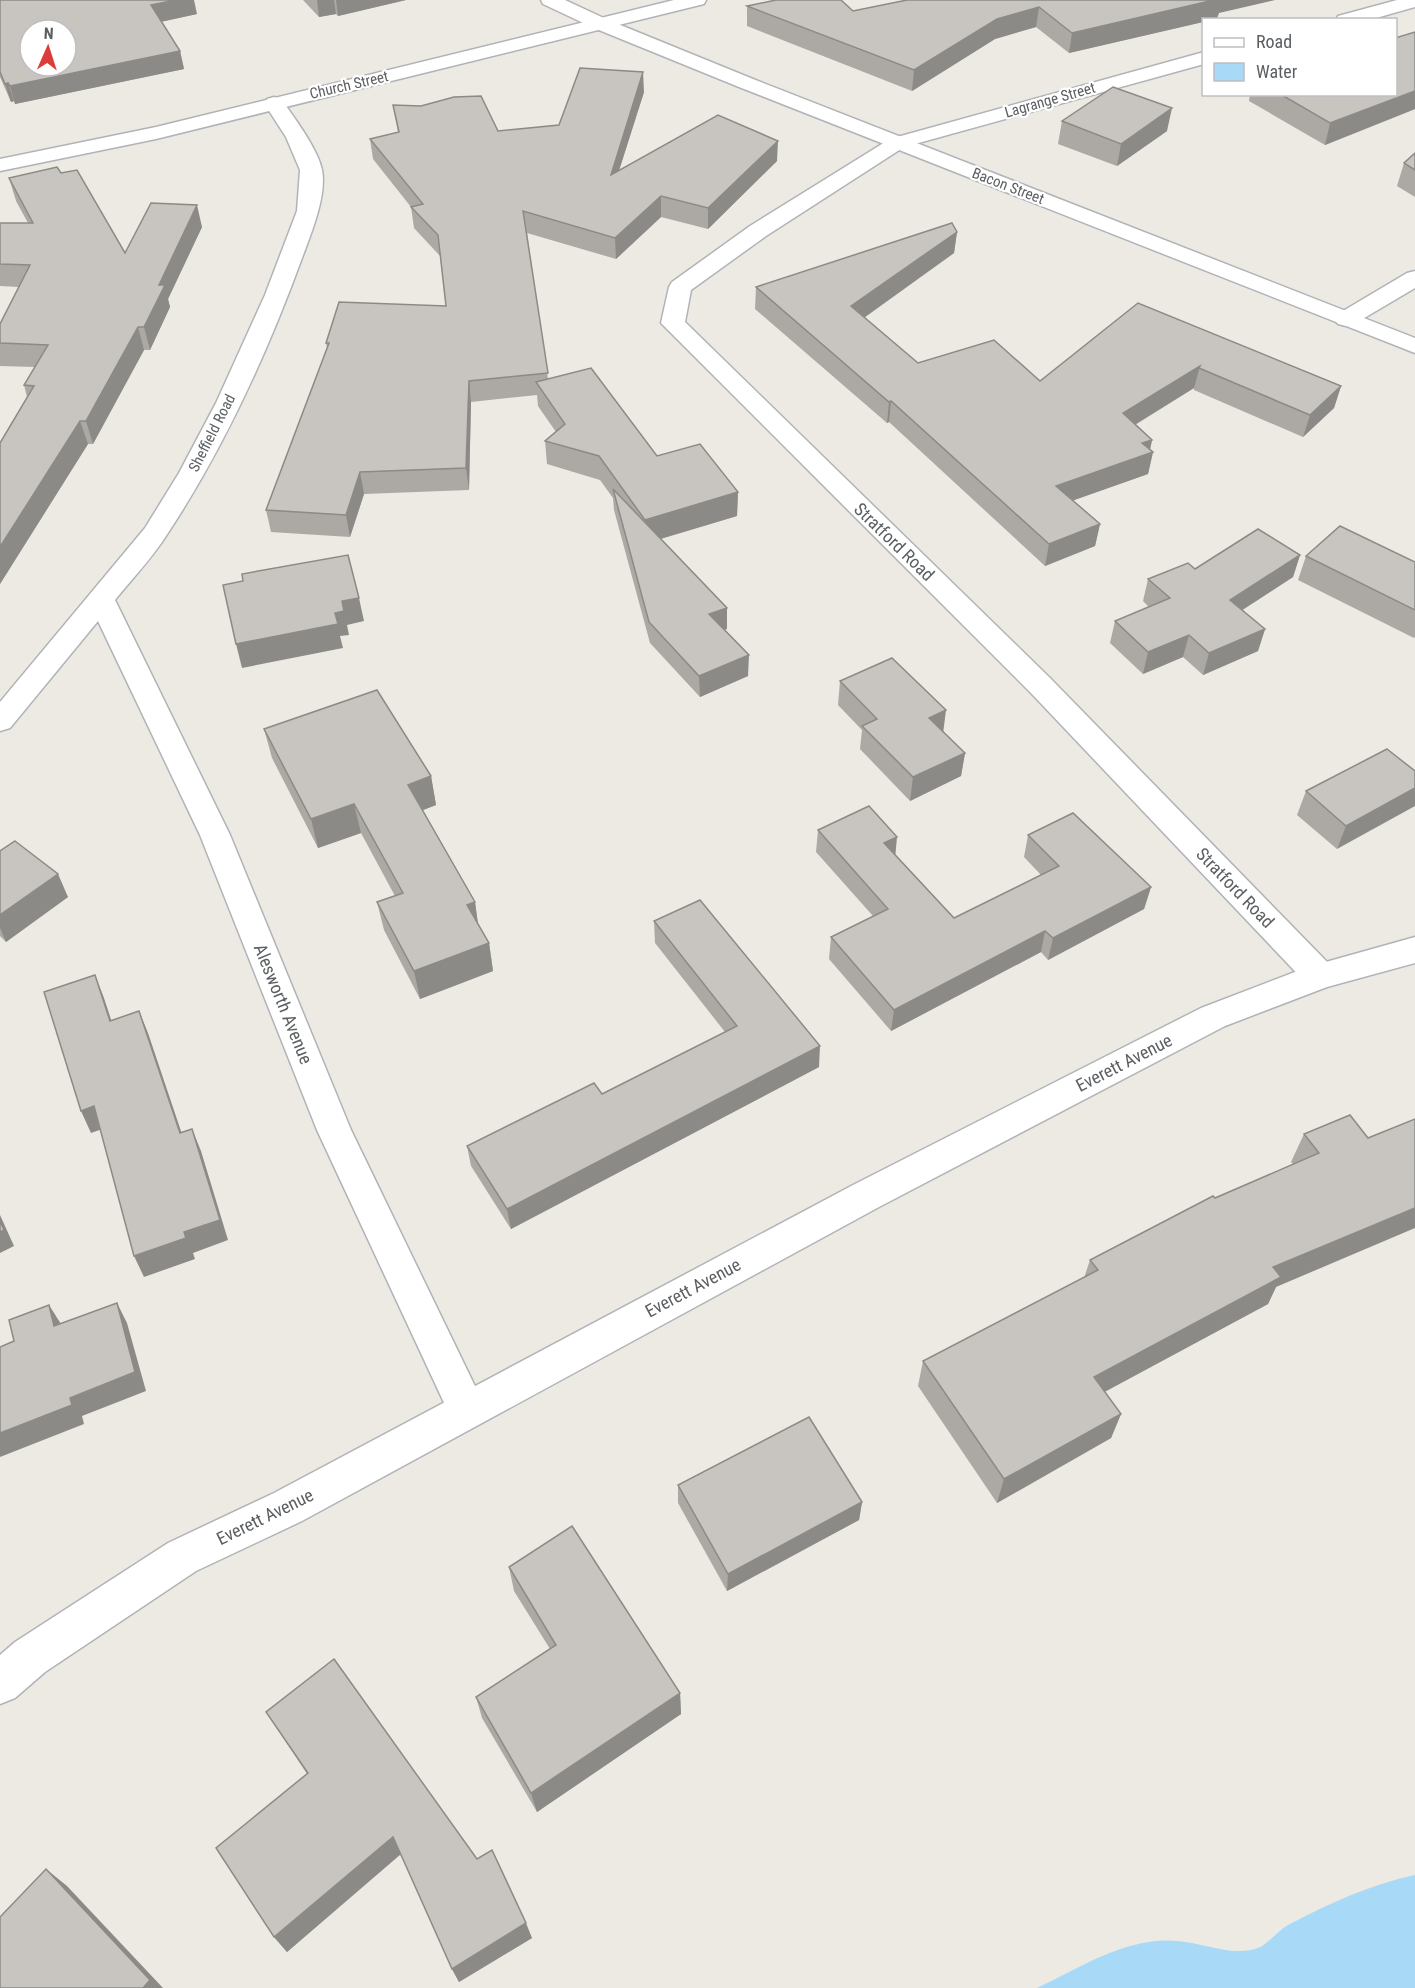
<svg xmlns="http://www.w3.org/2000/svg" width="1415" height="1988" viewBox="0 0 1415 1988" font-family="'Roboto Condensed',sans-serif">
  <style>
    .water { fill: #a8daf8 }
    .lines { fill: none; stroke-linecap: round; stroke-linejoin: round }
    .minor-casing { stroke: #b0b4b7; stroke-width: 3 }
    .tertiary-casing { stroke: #b0b4b7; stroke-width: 3 }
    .secondary-casing { stroke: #afb3b7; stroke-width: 3 }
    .minor { fill: #fff; fill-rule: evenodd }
    .tertiary { fill: #fff; fill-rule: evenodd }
    .secondary { fill: #fff; fill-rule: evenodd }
    .wall { fill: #aca9a5 }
    .shaded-wall { fill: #8c8a86 }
    .building { fill: #c8c5c0; stroke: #8c8a86; stroke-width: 1.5; fill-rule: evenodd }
    .labels { text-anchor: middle; stroke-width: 4.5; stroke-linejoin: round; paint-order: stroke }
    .far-street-label { font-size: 15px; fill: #5b5f62; stroke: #fff }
    .street-label { font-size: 18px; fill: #5b5f62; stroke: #fff }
  </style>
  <rect width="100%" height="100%" fill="#eceae3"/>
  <path class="water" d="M1415,1875V1988H1037C1081,1967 1128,1936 1178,1941C1203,1943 1230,1956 1255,1949C1267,1946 1277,1931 1288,1925C1330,1903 1369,1885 1415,1875Z"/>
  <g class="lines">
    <g class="minor-casing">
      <g id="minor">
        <path d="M1397,0H1415V7L1369,20H1336L1338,16Z"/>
        <path d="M1204,52V64L904,147L766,236L691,290L685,322L1050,678L1332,967L1336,976L1332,985L1320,989L1308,985L1030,692L661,323L669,287L672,282L750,226L890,139Z"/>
        <path d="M274,97L281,99C293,116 318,149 322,170C327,195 311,234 302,258C267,354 223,450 166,536C152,558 132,579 115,600L230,835L351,1130L486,1409L481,1422L467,1427L453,1422L317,1130L200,835L98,621L10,728L0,731V702L145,528L179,473L216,403L265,295L297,211L300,170L286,137L264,103L267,99Z"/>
        <path d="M1415,271V288L1354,324L1346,326L1338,324L1334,319L1338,314L1407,273Z"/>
      </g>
    </g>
    <g class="tertiary-casing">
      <g id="tertiary">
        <path d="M541,0H565L608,20L753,79L1415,338V353L739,87L594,28L543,4Z"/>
        <path d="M1415,937V963L1327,987L1225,1026L879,1207L302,1521L196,1571L45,1672L15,1698L0,1704V1655L15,1642L168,1543L274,1493L853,1185L1201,1008L1308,967Z"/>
      </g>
    </g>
    <g class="secondary-casing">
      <path id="secondary" d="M674,0H706L704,4L156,139L0,171V159L156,127Z"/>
    </g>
    <use href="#minor" class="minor"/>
    <use href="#tertiary" class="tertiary"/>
    <use href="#secondary" class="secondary"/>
  </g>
  <g class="wall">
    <path d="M0,0L197,14L161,22L180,51L184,69L15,104L14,101L11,102L0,77Z"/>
    <path d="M303,0H406L338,16L336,14L319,17Z"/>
    <path d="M907,0L1219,13L1217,18L1212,20H1203V22L1069,53L1036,27L995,39L912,91L747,26V6L853,11Z"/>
    <path d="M1415,32V109L1325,145L1249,101L1250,94H1395Z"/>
    <path d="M644,92L619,170L777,161L708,229L661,217L616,259L527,233L548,379L657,456L738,492L737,516L661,539L727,608V629L724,630L748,676L700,697L650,643L614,510L613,498L600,480L547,464L545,441L556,432L538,406L537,395L471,402L469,490L364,494L350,537L271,532L266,510L327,348L326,343L446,306L440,256L414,228L411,207L373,159L370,139L398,132L393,105L498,131L559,125Z"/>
    <path d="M1062,121L1167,131L1117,166L1058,144Z"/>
    <path d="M1415,153V197L1397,186L1404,163Z"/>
    <path d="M61,173L125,253L202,227L168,299L170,307L150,350H144L93,444H88L0,584V443L27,397L24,385L35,367L0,366V324L19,287L0,286V223H28L16,201L9,178Z"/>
    <path d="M957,232L954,253L864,317L918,363L1040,381L1138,303L1341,386L1334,408L1303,437L1194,390V388L1135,425L1152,440L1150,450L1153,452L1148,474L1073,500L1100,524L1095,546L1045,566L889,422L887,423L755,309L756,287Z"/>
    <path d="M1300,555L1293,577L1242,610L1265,629L1258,651L1203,675L1183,657L1143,674L1110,643L1115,621L1149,607L1143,601L1148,579L1195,569Z"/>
    <path d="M1306,556L1415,562V637L1414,638L1298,580Z"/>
    <path d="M840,681L965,753L961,776L910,801L860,749L862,730L838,705Z"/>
    <path d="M264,729L431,776L436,805L423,810L475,902L478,925L489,943L493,971L420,999L384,930L377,902L395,896L361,833L318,848L272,758Z"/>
    <path d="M1387,749L1337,849L1297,815L1306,791Z"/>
    <path d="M818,830L895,854L954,918L1041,875L1024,857L1028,835L1151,887L1144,909L1048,960L1041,952L891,1031L829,959L831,937L873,916L816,852Z"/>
    <path d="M0,851L68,897L6,942L0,936Z"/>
    <path d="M654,921L819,1067L511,1229L471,1166L467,1146L602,1094L725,1032L655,943Z"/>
    <path d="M1350,1115L1276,1287L1268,1304L1104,1392L1121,1414L1111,1438L997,1503L918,1386L923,1361L1084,1278L1090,1260L1215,1198L1293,1164L1291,1162L1304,1134Z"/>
    <path d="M678,1485L862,1502L859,1520L727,1591L678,1503Z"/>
    <path d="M509,1567L680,1693L681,1714L537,1812L482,1718L476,1697L550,1649L514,1591Z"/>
    <path d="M266,1712L532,1938L459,1982L452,1969L401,1854L287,1952L274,1937L307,1774Z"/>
  </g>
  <g class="shaded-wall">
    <path d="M176,0H194L197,14L155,23L151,5Z"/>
    <path d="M317,0H334L336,14L319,17Z"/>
    <path d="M336,0H406L338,16Z"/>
    <path d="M1214,0H1275L1219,13L1217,18L1212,20H1203V22L1069,53L1072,33Z"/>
    <path d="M1039,7L1036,27L995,39L912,91L914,70L997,19Z"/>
    <path d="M180,51L184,69L15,104L10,86Z"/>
    <path d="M643,72L644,92L611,196V175Z"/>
    <path d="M8,83L14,101L11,102L5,84Z"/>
    <path d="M1415,91V109L1325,145L1330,123Z"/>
    <path d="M1172,108L1167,131L1117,166L1121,144Z"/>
    <path d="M778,141L777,161L708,229V208Z"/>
    <path d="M661,196V217L616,259L615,238Z"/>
    <path d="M197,205L202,227L168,299L170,307L150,350L144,327L159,285Z"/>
    <path d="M957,232L954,253L850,328L851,306Z"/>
    <path d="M138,327L144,350L93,444L86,421Z"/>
    <path d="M1200,366L1194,388L1118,435L1123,413Z"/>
    <path d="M469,381L471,402L469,490L466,468Z"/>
    <path d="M1341,386L1334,408L1303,437L1310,415Z"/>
    <path d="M891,401L889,422L887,423L889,402Z"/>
    <path d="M80,421L88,444L0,584V547Z"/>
    <path d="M1152,440L1149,454L1153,452L1148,474L1052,508L1056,486L1142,443Z"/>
    <path d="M360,472L364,494L350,537L346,515Z"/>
    <path d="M738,492L737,516L646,543L645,520Z"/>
    <path d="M1100,524L1095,546L1045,566L1049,544Z"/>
    <path d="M1300,555L1293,577L1224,622L1230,600Z"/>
    <path d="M359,598L364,621L347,625L349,635L340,636L343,648L242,668L236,644L335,613L342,601Z"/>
    <path d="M727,608V629L709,635V614Z"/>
    <path d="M1265,629L1258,651L1203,675L1209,653Z"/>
    <path d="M1189,635L1183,657L1143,674L1148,652Z"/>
    <path d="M749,655L748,676L700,697L699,676Z"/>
    <path d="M946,710L943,734L929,718Z"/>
    <path d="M965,753L961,776L910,801L913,777Z"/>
    <path d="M431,776L436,805L413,814L408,785Z"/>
    <path d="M1415,788V806L1337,849L1346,826Z"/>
    <path d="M354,804L361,833L318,848L311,819Z"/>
    <path d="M897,837L895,859L884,843Z"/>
    <path d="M58,874L68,897L6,942L0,928V915Z"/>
    <path d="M1151,887L1144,909L1048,960L1053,938Z"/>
    <path d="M475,902L479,931L467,905Z"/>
    <path d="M1045,931L1041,952L891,1031L894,1010Z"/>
    <path d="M489,943L493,971L420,999L414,971Z"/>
    <path d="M95,975L104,998L119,1044L110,1021Z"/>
    <path d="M139,1011L148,1033L189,1155L180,1133Z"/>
    <path d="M820,1046L819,1067L511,1229L507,1209Z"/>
    <path d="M94,1106L105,1128L91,1133L81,1111Z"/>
    <path d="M192,1129L201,1151L228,1240L193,1253L195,1259L144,1277L134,1256L184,1232Z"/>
    <path d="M1415,1208V1228L1276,1287L1268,1304L1084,1403L1094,1377L1273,1267Z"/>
    <path d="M0,1215L14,1246L0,1253Z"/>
    <path d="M117,1303L127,1323L146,1391L82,1416L84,1424L0,1457V1433L70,1398Z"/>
    <path d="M49,1305L61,1324L54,1326Z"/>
    <path d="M1121,1414L1111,1438L997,1503L1004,1479Z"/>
    <path d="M862,1502L859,1520L727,1591L728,1574Z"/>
    <path d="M680,1693L681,1714L537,1812L531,1793Z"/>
    <path d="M393,1837L402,1853L287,1952L274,1937Z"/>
    <path d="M46,1869L67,1886L163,1988H143Z"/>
    <path d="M526,1923L532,1938L459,1982L452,1969Z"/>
  </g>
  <g class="building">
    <path d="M0,0H176L151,5L180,51L10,86L8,83L5,84L0,72ZM30,30H66V66H30Z"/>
    <path d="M776,0H841L853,11L907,0H1214L1072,33L1039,7L997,19L914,70L747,6Z"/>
    <path d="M1415,32V91L1330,123L1280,94H1395V38Z"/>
    <path d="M580,68L643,72L611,175L718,115L778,141L708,208L661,196L615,238L523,211L548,373L469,381L466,468L360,472L346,515L266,510L329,343H326L339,302L446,306L438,235L411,207L423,204L370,139L399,132L393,105L421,106L454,97L481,96L498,131L559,125Z"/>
    <path d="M1113,87L1172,108L1121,144L1062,121Z"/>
    <path d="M1415,153V170L1404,163Z"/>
    <path d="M57,167L61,173L77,170L125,253L151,203L197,205L159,285H165L144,327H138L86,421H80L0,547V443L34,386L24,385L48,345L0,343V324L30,265L0,264V223H33L9,178Z"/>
    <path d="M952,223L957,232L851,306L918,363L994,340L1040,381L1138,303L1341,386L1310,415L1199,368L1200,366L1123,413L1152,440L1142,443L1153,452L1056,486L1100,524L1049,544L891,401L889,402L756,287Z"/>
    <path d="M591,368L657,456L700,444L738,492L645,520L599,456L545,441L565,424L536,382Z"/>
    <path d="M613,489L727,608L709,614L749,655L699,676L649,622Z"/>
    <path d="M1340,526L1415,562V610L1306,556Z"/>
    <path d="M1258,529L1300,555L1230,600L1265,629L1209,653L1189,635L1148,652L1115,621L1170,598L1148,579L1188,563L1195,569Z"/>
    <path d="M348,555L359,598L342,601L344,611L335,613L338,624L236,644L223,585L243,581L242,574Z"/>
    <path d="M892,658L946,710L929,718L965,753L913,777L862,726L877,719L840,681Z"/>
    <path d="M377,690L431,776L408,785L475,902L467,905L489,943L414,971L377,902L403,893L354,804L311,819L264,729Z"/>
    <path d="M1387,749L1415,771V788L1346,826L1306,791Z"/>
    <path d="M869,806L897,837L884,843L954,918L1059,866L1028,835L1073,813L1151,887L1053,938L1045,931L894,1010L831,937L888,909L818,830Z"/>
    <path d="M15,841L58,874L0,915V851Z"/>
    <path d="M700,900L820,1046L507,1209L467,1146L594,1083L602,1094L737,1026L654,921Z"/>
    <path d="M95,975L110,1021L139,1011L180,1133L192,1129L220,1220L184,1232L186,1238L134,1256L94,1106L81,1111L44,992Z"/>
    <path d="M1350,1115L1368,1138L1415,1119V1208L1273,1267L1281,1277L1094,1377L1121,1414L1004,1479L923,1361L1098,1270L1090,1260L1213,1196L1215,1198L1319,1153L1304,1134Z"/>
    <path d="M0,1221L4,1230L0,1232Z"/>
    <path d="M117,1303L135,1372L70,1398L72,1405L0,1433V1347L14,1341L9,1320L49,1305L54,1326Z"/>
    <path d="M809,1417L862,1502L728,1574L678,1485Z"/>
    <path d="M572,1526L680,1693L531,1793L476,1697L556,1645L509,1567Z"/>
    <path d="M334,1659L477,1859L492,1850L526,1923L452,1969L393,1837L274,1937L216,1848L308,1773L266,1712Z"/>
    <path d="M46,1869L150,1980L143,1988H0V1917Z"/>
  </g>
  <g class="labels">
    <g class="far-street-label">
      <text transform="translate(349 85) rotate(-13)" y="5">Church Street</text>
      <text transform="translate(1050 100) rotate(-16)" y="5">Lagrange Street</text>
      <text transform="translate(1008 186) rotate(21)" y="5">Bacon Street</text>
      <text transform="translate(212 433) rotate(-63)" y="5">Sheffield Road</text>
    </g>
    <g class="street-label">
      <text transform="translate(894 542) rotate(44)" y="6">Stratford Road</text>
      <text transform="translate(1235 888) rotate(46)" y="6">Stratford Road</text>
      <text transform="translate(283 1004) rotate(68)" y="6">Alesworth Avenue</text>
      <text transform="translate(1124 1063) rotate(-27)" y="6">Everett Avenue</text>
      <text transform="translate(693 1288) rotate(-28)" y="6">Everett Avenue</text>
      <text transform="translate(265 1517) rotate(-26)" y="6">Everett Avenue</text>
    </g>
  </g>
  <rect x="1202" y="18" width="195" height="78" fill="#ffffff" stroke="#bdbfc0" stroke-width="1.5"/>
  <rect x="1214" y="38" width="30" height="9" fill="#ffffff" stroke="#bdbfc0" stroke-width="1.5"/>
  <text x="1256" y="48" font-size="18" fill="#5b5f62">Road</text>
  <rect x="1214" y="63" width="30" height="18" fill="#a8daf8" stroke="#bdbfc0" stroke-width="1.5"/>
  <text x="1256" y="78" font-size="18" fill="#5b5f62">Water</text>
  <g transform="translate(48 48) rotate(3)"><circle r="28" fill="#ffffff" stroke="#bdbfc0" stroke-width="1.5"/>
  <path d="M0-4.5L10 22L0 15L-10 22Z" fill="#db3d3b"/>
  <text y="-9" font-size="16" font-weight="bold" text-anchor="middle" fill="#5b5f62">N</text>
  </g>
</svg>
